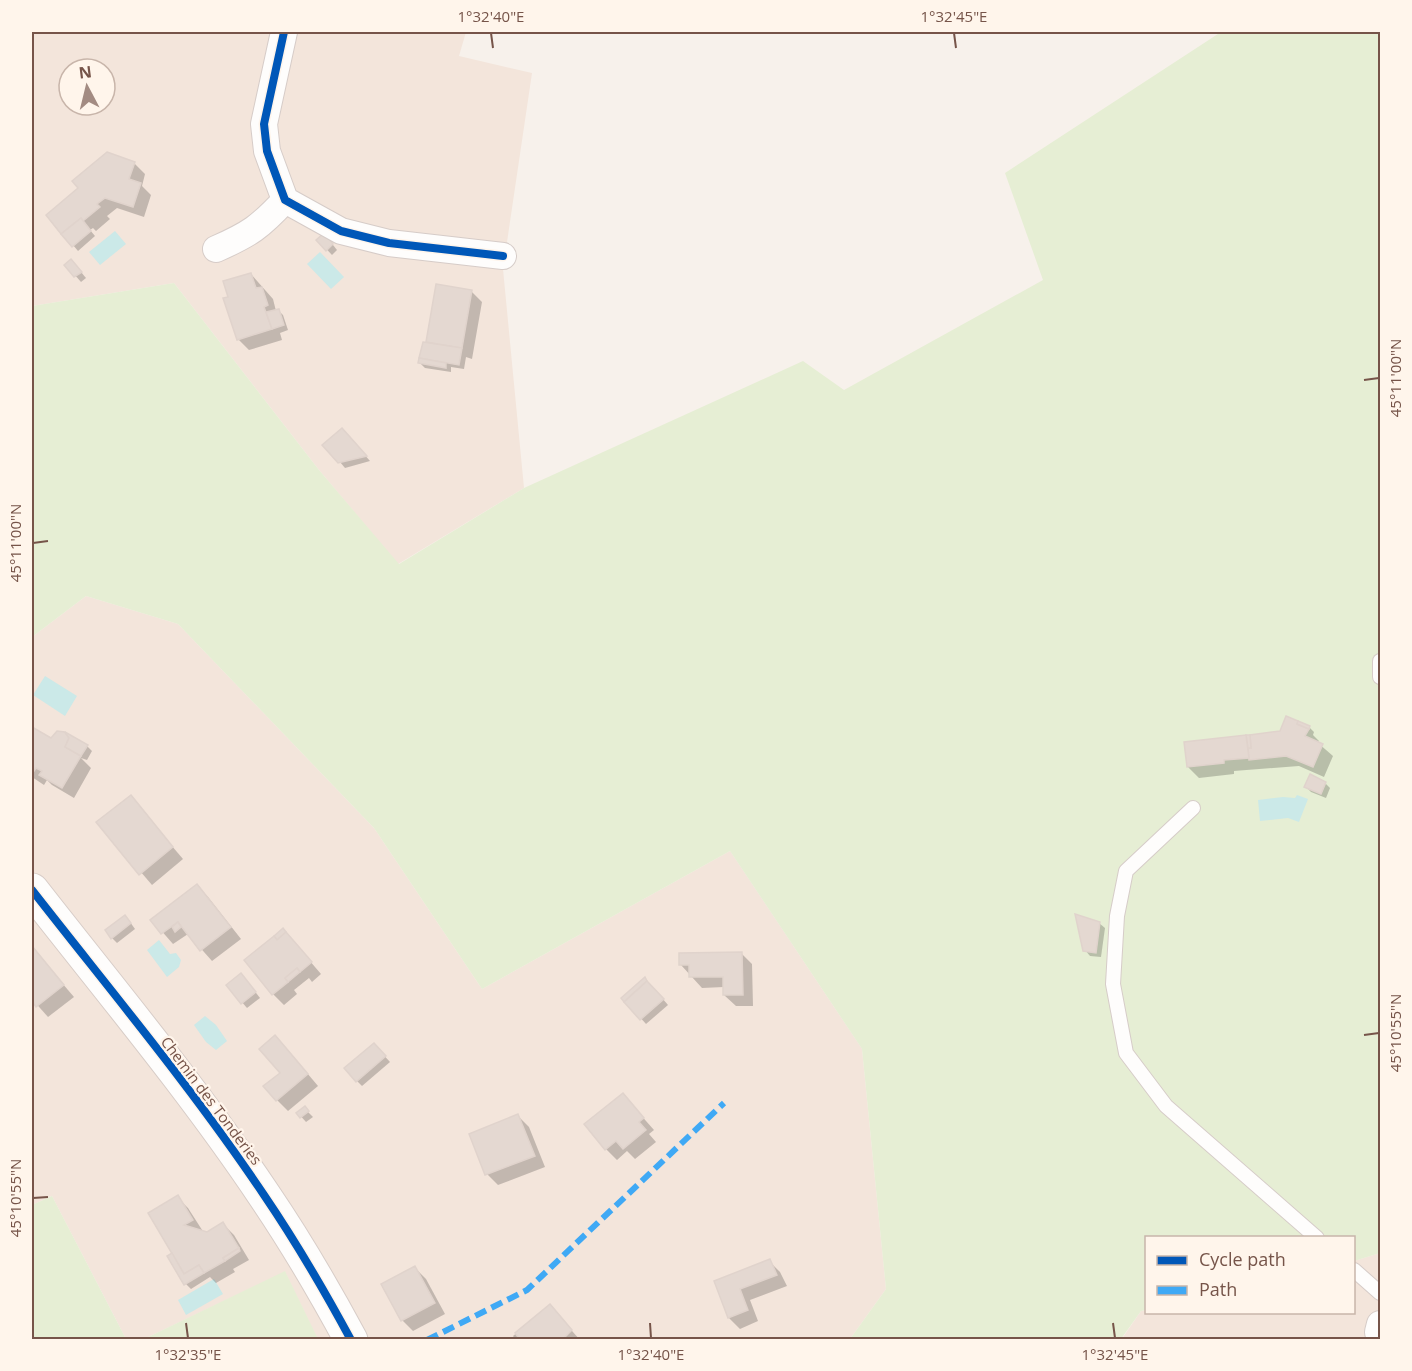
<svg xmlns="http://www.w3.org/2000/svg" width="1412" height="1371" viewBox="0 0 1412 1371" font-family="'Open Sans',sans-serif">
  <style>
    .residential { fill: #f3e5db; fill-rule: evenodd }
    .green { fill: #e6eed4 }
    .water { fill: #cbe9e8 }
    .shadow { fill: #0003 }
    .building { fill: #e4d8d1; stroke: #e0d3cc; stroke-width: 1.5 }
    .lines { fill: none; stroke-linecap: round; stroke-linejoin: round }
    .lane-casing { stroke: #d6ccc8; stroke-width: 16 }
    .street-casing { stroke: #d6ccc8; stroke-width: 28 }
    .secondary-casing { stroke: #d7ccc7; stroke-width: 35 }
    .lane { stroke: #fefdfc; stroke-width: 14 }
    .street { stroke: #fefdfc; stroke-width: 26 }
    .secondary { stroke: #fefdfc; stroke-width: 33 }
    .quiet { stroke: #3fa9f5; stroke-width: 6; stroke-dasharray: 12 6; stroke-linecap: butt }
    .cycleway-casing { stroke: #fff5eb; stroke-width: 11 }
    .cycleway { stroke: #0057b8; stroke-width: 8 }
    .ticks { fill: none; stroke: #765449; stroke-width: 2 }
    .labels { text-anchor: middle; stroke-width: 4.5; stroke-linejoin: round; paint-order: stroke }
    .street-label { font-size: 15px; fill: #765449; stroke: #fff5eb }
    .neatline { fill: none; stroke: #765449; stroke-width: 2 }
    .ticks-label { font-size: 15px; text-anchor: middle; fill: #765449 }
  </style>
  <rect width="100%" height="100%" fill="#f7f1eb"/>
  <g class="residential">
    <path d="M32,32H466L459,56L532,73L503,269L524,488L398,564L319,470L174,283L32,306ZM69,69H105V105H69Z"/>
    <path d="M86,596L178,624L374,828L482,989L730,851L862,1049L886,1289L850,1339L318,1340L285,1272L144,1339H126L52,1196L32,1205V637Z"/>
    <path d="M1380,1253V1339L1121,1340L1141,1311L1146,1310V1312H1354V1261Z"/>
  </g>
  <g class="green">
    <path d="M1221,32H1380V1253L1354,1261V1238H1146V1310L1141,1311L1121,1339H850L886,1289L862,1049L730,851L482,989L374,828L178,624L86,596L32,637V306L174,283L319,470L399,564L524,488L803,361L844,390L1043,280L1005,173Z"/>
    <path d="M52,1196L126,1339H32V1205Z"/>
    <path d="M285,1271L318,1339H144Z"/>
  </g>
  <g class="water">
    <path d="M115,231L126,244L100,265L89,252Z"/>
    <path d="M320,252L344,277L331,289L307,264Z"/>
    <path d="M45,676L77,696L65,716L33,695Z"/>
    <path d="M1297,795L1308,799L1299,822L1288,818L1260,821L1258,800L1283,797L1295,798Z"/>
    <path d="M159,940L170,954L176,953L181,960L179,967L167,977L147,950Z"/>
    <path d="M205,1016L216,1025L227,1041L216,1050L206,1042L194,1025Z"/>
    <path d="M214,1279L223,1294L186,1315L178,1300Z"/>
  </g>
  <g class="shadow">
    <path d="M134,163L145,174L142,186L151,195L144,217L117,208L107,216L110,219L96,231L93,228L90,230L95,236L78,251L48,215Z"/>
    <path d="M318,240H329L337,250L332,255Z"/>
    <path d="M66,265L76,266L86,278L81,282Z"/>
    <path d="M251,274L273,299L276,311L278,310L283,315L288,330L280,333L282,340L249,350L238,339L230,298Z"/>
    <path d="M438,286L471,291L482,302L472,359L466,357L464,369L451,367V372L425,368L420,363L424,343L427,344Z"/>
    <path d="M347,435L370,461L345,468L340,462Z"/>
    <path d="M1309,727L1314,732L1313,735L1319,741L1318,743L1333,756L1324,777L1299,766L1234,771V774L1199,778L1188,767L1186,744L1281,733Z"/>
    <path d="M32,728L51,740L87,746L92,751L87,760L81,758L91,768L74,798L52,785L47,780L44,785L32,777Z"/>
    <path d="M1325,783L1330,788L1326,798L1311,792L1306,787Z"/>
    <path d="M130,797L183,859L152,885L98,822Z"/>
    <path d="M197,886L208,897L241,939L212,961L188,934L173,944L152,920Z"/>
    <path d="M130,922L135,929L117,943L112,938Z"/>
    <path d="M1099,923L1105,928L1101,957L1090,956L1085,950Z"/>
    <path d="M291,939L321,974L312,982L309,978L294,990L297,994L284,1005L273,994Z"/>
    <path d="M32,948L74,997L48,1017L32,999Z"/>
    <path d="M741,953L752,964L753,1006H736L724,995V987L702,988L681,965Z"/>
    <path d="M246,980L260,998L247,1008L228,986Z"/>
    <path d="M650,984L668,1005L646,1024L623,998Z"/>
    <path d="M286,1048L318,1086L288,1111L277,1100Z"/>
    <path d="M379,1050L390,1062L362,1086L357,1081Z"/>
    <path d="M623,1095L654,1130L649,1134L656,1142L635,1159L627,1151L617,1160L606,1149Z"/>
    <path d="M304,1108L313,1117L306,1122L298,1113Z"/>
    <path d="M518,1116L529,1127L545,1167L498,1185L487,1174Z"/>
    <path d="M177,1197L188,1208L204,1233L207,1234L223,1224L234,1235L249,1260L233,1269L235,1272L216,1283L210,1277L191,1289L186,1284L174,1253Z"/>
    <path d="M769,1261L780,1272L787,1286L750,1300L758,1321L740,1329L729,1318L716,1282Z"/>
    <path d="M415,1268L426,1279L445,1314L413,1331L402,1320L383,1285Z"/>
    <path d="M550,1306L580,1340H516L513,1336Z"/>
  </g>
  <g class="building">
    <path d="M107,152L135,162L129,179L141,183L133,207L105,198L97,204L100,207L83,221L81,218L61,234L46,215L78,188L72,181Z"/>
    <path d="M81,218L91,231L72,247L61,234Z"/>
    <path d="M324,233L333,244L326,251L316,240Z"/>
    <path d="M71,259L82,272L74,277L64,265Z"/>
    <path d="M251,273L256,288L262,287L268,305L264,307L272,329L237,340L223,298L228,297L223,281Z"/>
    <path d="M436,284L472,290L462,348L426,342Z"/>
    <path d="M279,309L284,325L272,329L266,312Z"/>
    <path d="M423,342L462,348L459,365L419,358Z"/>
    <path d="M419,358L446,363V368L418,363Z"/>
    <path d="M342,428L367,456L338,463L322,445Z"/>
    <path d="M1286,716L1298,721L1297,724L1309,729L1305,736L1323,744L1313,767L1286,756L1249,760L1248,748H1251L1250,735L1280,731Z"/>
    <path d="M1298,721L1310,726L1309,729L1297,724Z"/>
    <path d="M32,727L51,738L57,731L65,732L69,738L65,747L81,756L62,788L39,775L42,771L36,768L32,774Z"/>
    <path d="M65,732L88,745L81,756L65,747L69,738Z"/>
    <path d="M1246,735H1250L1251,748H1248Z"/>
    <path d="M1246,735L1249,758L1224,760V763L1187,767L1184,742Z"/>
    <path d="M1310,774L1326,782L1321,794L1304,787Z"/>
    <path d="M131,795L173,847L139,875L96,822Z"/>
    <path d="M197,884L231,927L200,951L178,922L161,934L150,920Z"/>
    <path d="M1075,914L1100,922L1096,953L1083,951Z"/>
    <path d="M125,915L131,923L111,939L105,930Z"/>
    <path d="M178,922L181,927L175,932L172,927Z"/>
    <path d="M283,928L286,932L277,940L274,936Z"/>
    <path d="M286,932L312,962L300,972L297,968L285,978L288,982L272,995L244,960L274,936L277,940Z"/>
    <path d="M32,946L64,985L36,1007L32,1001Z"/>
    <path d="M742,952L743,995H723V977H689V965H679V953Z"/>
    <path d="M297,968L300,972L288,982L285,978Z"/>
    <path d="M241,973L256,992L241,1004L226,985Z"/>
    <path d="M645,977L647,981L624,1002L621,998Z"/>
    <path d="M647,981L664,999L640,1020L624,1002Z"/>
    <path d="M275,1035L308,1074L276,1101L263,1086L280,1073L259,1049Z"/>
    <path d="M374,1043L386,1056L356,1082L344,1068Z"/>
    <path d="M623,1093L644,1118L639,1122L646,1130L623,1149L616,1141L605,1150L584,1124Z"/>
    <path d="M305,1106L309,1111L300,1118L296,1113Z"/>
    <path d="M518,1114L535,1156L485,1175L469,1134Z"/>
    <path d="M178,1195L193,1220L184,1225L207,1232L223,1222L239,1248L223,1258L225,1261L204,1273L199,1265L184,1274L148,1213Z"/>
    <path d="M239,1248L240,1251L225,1261L223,1258Z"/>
    <path d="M172,1253L184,1274L199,1265L204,1273L184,1285L167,1256Z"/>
    <path d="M770,1259L777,1275L740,1289L748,1310L728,1318L714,1281Z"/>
    <path d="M415,1266L435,1303L401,1321L381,1284Z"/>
    <path d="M550,1304L572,1330L562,1340H520L515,1333Z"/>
  </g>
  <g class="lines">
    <g class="lane-casing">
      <g id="lane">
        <path d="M1380,661V677"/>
        <path d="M1193,808L1126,871L1117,916L1113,984L1126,1053L1166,1106L1317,1238"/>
        <path d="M1354,1270L1380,1293"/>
      </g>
    </g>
    <g class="street-casing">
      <g id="street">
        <path d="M284,32L264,124L267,151L285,200L341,231L389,243L503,256"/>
        <path d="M216,249C250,234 260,227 285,200"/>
        <path d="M1380,1340L1378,1332L1380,1324"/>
      </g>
    </g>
    <g class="secondary-casing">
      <path id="secondary" d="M32,890C110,990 193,1089 264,1195C296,1242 324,1290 351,1340"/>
    </g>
    <use href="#lane" class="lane"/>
    <use href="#street" class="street"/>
    <use href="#secondary" class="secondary"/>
    <path class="quiet" d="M427,1340L527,1290L724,1103"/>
    <g class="cycleway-casing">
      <g id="cycleway">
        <path d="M284,32L264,124L267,151L285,200L341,231L389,243L503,256"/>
        <path d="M32,890C110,990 193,1089 264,1195C296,1242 324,1290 351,1340"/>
      </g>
    </g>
    <use href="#cycleway" class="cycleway"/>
  </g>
  <path class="ticks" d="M491,33L493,48M954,33L956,48M1364,380L1379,378M33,543L48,541M1364,1035L1379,1033M33,1198L48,1197M186,1323L188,1338M650,1323L651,1338M1113,1323L1115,1338"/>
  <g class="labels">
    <g class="street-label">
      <text transform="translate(211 1101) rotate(53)" y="5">Chemin des Tonderies</text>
    </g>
  </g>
  <rect width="1412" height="1371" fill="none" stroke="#fff5eb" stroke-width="66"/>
  <rect x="1145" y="1236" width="210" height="78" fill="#fff5eb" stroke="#c8b5aa" stroke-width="1.5"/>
  <rect x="1157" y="1256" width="30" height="9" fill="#0057b8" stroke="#c8b5aa" stroke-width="1.5"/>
  <text x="1199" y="1266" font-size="18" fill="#765449">Cycle path</text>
  <rect x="1157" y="1286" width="30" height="9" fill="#3fa9f5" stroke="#c8b5aa" stroke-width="1.5"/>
  <text x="1199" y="1296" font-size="18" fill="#765449">Path</text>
  <g transform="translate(87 87) rotate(353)"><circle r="28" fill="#fff5eb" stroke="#c8b5aa" stroke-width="1.5"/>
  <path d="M0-4.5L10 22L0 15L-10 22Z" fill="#a38b82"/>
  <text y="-9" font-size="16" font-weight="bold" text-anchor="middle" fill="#765449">N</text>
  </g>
  <rect x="33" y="33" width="1346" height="1305" class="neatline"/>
  <g class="ticks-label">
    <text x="491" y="22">1°32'40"E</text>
    <text x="954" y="22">1°32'45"E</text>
    <text transform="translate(1396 378) rotate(-90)" y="5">45°11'00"N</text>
    <text transform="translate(16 543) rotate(-90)" y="5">45°11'00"N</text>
    <text transform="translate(1396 1033) rotate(-90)" y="5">45°10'55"N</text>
    <text transform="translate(16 1198) rotate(-90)" y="5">45°10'55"N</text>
    <text x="188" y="1360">1°32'35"E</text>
    <text x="651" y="1360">1°32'40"E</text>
    <text x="1115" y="1360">1°32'45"E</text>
  </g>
</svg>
